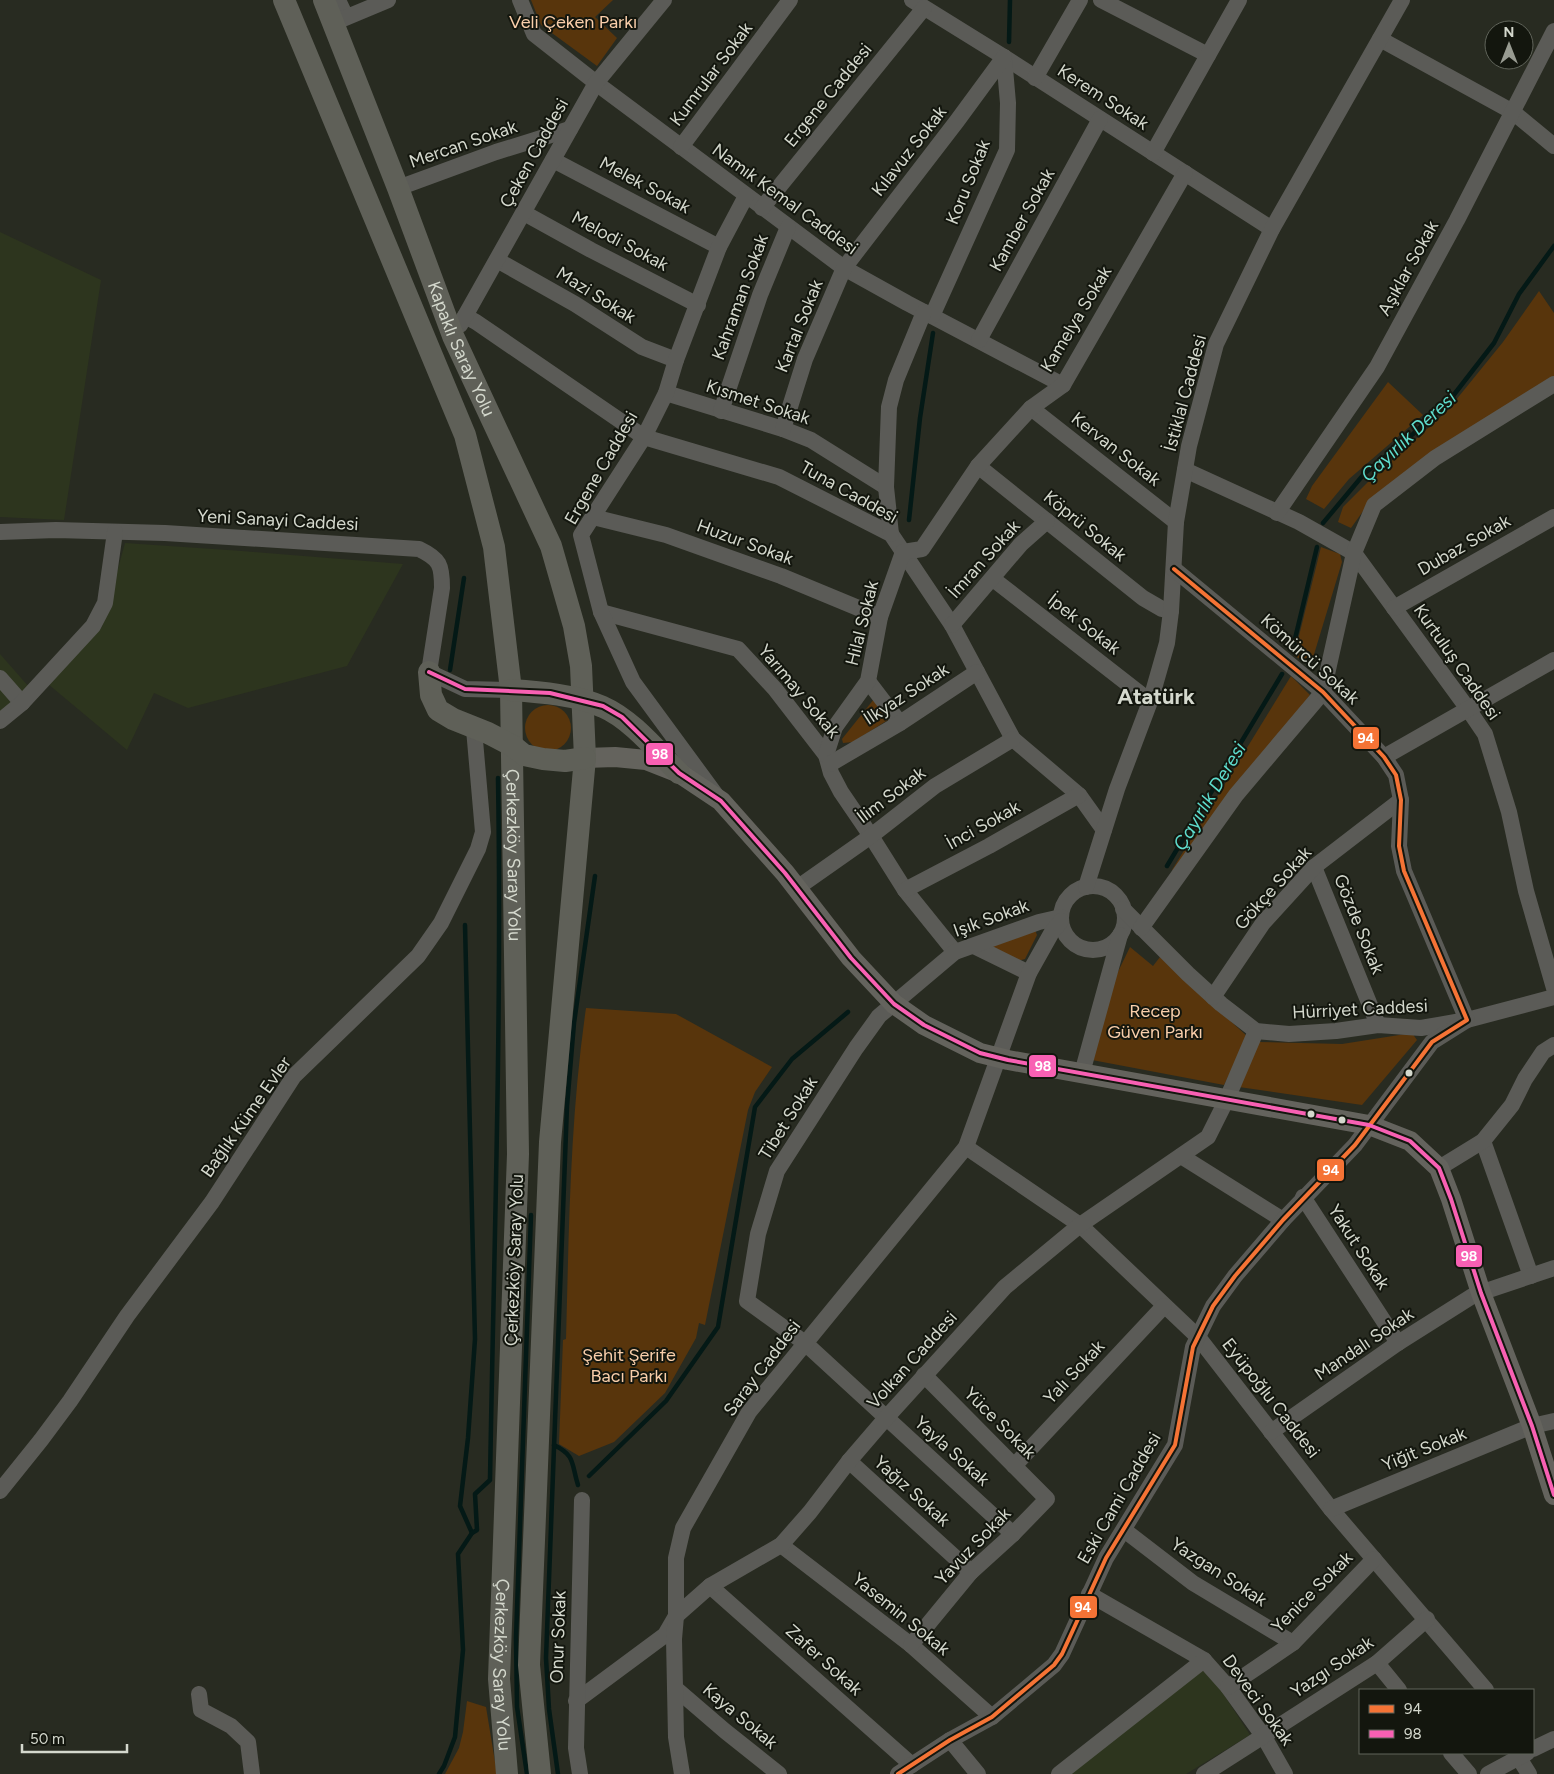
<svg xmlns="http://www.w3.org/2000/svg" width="1554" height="1774" viewBox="0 0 1554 1774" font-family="Figtree,sans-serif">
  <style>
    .built { fill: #2d351e }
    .green { fill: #58350c }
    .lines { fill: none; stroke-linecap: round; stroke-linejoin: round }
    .stream { stroke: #041916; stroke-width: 4.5 }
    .minor { stroke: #5b5b57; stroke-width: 16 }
    .major { stroke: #64635d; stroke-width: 20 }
    .highway { stroke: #5f6058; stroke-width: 22 }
    .bus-1-casing { stroke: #13160e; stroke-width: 8 }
    .bus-2-casing { stroke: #13160e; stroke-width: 8 }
    .bus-1 { stroke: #f57335; stroke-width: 4 }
    .bus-2 { stroke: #f860b3; stroke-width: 4 }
    .bus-dot { fill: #d4d8cd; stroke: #13160e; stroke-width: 2 }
    .labels { text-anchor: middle; stroke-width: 4; stroke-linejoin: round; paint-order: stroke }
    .park-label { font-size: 18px; fill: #f9ceaa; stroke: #13160e }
    .street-label { font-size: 18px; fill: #d4d8cd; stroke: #13160e }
    .water-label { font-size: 19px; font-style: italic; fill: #5edccd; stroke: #13160e }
    .district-label { font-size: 22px; font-weight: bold; fill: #d4d8cd; stroke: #13160e }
    .line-badge { stroke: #13160e; stroke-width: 2 }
    .badge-label { font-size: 14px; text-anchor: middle; font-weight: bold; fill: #fff }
  </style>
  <rect width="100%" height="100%" fill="#282b21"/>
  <g class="built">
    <path d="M0,232L101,280L64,520L0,517Z"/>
    <path d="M125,543L242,551L403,564L347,666L188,708L154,693L127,750L48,684L102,627Z"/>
    <path d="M0,654L36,695L0,729Z"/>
    <path d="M1206,1667L1250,1735L1186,1774H1070Z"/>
  </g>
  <g class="green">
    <path d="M531,0H613L595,17L617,38L597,66L541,25Z"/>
    <path d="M1539,291L1554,313V378L1371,500L1351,528L1338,522L1343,507L1368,482L1447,411L1503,342Z"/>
    <path d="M1388,382L1423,415L1349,479L1324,509L1306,499L1312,486Z"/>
    <path d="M1321,547L1340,554L1342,562L1312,661L1309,663L1294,656Z"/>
    <path d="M1291,676L1310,695L1177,873L1172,870Z"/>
    <path d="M874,699L891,718L853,742L843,743L842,739Z"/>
    <circle cx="548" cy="728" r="23"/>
    <path d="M1035,930L1037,935L1025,959L1017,961L991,946Z"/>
    <path d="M1130,947L1153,966L1160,957L1248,1037L1224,1085L1092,1060L1114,980Z"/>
    <path d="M586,1008L676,1014L772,1067L755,1092L748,1110L705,1325L699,1323L696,1338L665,1393L614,1442L579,1456L559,1444L563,1340L566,1339C569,1228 570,1118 586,1008Z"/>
    <path d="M1412,1033L1417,1040L1362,1105L1239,1087L1259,1042L1342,1044Z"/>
    <path d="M467,1701L486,1707L497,1774H445L459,1748L463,1732Z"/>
  </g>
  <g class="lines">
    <g class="stream">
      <path d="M1009,42L1010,0"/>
      <path d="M909,520L920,418L933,333"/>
      <path d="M1323,523L1364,474L1413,434L1449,401L1494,343L1519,294L1554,246"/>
      <path d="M1294,643L1317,547"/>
      <path d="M450,670L464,578"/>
      <path d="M1167,866L1282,674"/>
      <path d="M465,925L475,1339L468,1438L460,1506L472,1533"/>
      <path d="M554,1445C576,1456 571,1463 578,1485"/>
      <path d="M589,1476L666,1401L718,1327L755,1107L792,1059L848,1012"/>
      <path d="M439,1774L444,1766L455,1737L463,1650L458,1554L472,1533L477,1530L475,1494L490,1480C494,1246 502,1012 498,778"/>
      <path d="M527,1774L517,1707L516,1638L531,1215"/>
      <path d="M558,1774L549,1709L546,1658L567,1106L574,1023L595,876"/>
    </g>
    <g class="minor">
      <path d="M338,0L346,17"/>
      <path d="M520,0L534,34L604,89L844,268L907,303L1063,385"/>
      <path d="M912,0L1004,57L1272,229"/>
      <path d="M1101,0L1208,55"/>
      <path d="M333,23L388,0"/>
      <path d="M1380,39L1513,112L1554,146"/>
      <path d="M1035,78L1080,0"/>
      <path d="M681,147L790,0"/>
      <path d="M1153,153L1239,0"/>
      <path d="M553,160L719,247"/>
      <path d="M398,188L496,152L570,129"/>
      <path d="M762,208L924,8"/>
      <path d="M524,213L591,250L698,305"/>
      <path d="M497,260L575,304L642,347L676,360"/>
      <path d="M465,316L476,322L644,437L779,477L891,534L952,625L1013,739L1079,795L1104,830"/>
      <path d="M932,316L1007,150L1008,103L1004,57"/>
      <path d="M460,325L596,83L664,0"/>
      <path d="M979,340L1100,119"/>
      <path d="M666,393L783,429L811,440L886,487"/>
      <path d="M1031,408L1176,522"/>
      <path d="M721,411L760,295L788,227"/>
      <path d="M783,429L805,359L844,268L957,121L1004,57"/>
      <path d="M978,466L1143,598L1162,609L1171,611"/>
      <path d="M1185,470L1299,522L1354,553L1468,709L1485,734L1509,812L1526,891L1554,988"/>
      <path d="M1277,513L1377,367L1457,220L1554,31"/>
      <path d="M593,517L666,535L781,576L880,617"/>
      <path d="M0,532L56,530L165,533L419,549C440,559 442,565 442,588L429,672L465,689L511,690"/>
      <path d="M891,534L886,487L889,407L896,380L924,312"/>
      <path d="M993,579L1142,695L1151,699"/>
      <path d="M1394,608L1554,517"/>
      <path d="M601,612L738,649L775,689L826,755L831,773L841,792L871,836L905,890L955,952"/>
      <path d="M952,625L1021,544L1047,521"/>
      <path d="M0,678L22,703"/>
      <path d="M868,681L900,723"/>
      <path d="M0,721L22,703L93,626L105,603L115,532"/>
      <path d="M826,755L835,727L868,681L880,617L903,552L922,549L978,466L1031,408L1063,385L1185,173"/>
      <path d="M1384,757L1554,660"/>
      <path d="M830,764L900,723L977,672"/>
      <path d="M716,795L633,682L601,612L581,535L644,437L666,393L676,360L719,247L746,196"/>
      <path d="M1314,867L1378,1025"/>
      <circle cx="1093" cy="918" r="32"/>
      <path d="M1086,887L1117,789L1151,699L1167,643L1171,611L1176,522L1189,446L1216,344L1272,229L1402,0"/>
      <path d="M797,888L871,836L935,786L1013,739"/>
      <path d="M905,890L989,846L1079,795"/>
      <path d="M1123,909L1188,974L1221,1004L1256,1031L1289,1034L1336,1031L1378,1025L1421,1028L1467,1020L1554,997"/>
      <path d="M1141,928L1236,795L1323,692L1354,553L1374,505L1435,458L1554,384"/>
      <path d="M974,946L1029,973"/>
      <path d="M1213,997L1263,923L1314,867L1401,800"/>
      <path d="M1082,1073L1120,935"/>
      <path d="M1483,1141L1531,1276"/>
      <path d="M966,1147L1080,1225L1198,1337L1331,1509L1486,1690"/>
      <path d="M1181,1156L1283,1220"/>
      <path d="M1439,1168L1483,1141L1512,1105L1525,1079L1543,1052L1554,1045"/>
      <path d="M1303,1197L1398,1343"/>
      <path d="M1271,1432L1398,1343L1474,1295L1554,1268"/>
      <path d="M849,1461L971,1572"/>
      <path d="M1014,1466L1164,1306"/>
      <path d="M0,1491L41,1440L70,1401L127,1316L212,1202L294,1076L418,956L441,923L478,849L483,832L474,729"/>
      <path d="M1331,1509L1532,1426L1554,1421"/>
      <path d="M1124,1530L1193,1583L1293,1643"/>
      <path d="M1013,1534L805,1343L747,1301L758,1234L777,1171L856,1048L879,1016L955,952L1039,922L1061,917"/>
      <path d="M781,1545L911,1645L992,1717"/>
      <path d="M710,1586L912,1765"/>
      <path d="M1089,1594L1204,1660L1228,1687L1264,1737L1285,1774"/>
      <path d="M911,1645L971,1572L1013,1534L1047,1499L924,1375"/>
      <path d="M1377,1663L1399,1690"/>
      <path d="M1228,1687L1293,1643L1374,1559"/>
      <path d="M675,1688L725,1731L779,1774"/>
      <path d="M199,1694L201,1710L231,1726L248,1742L252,1774"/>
      <path d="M576,1701L665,1635L676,1616L710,1586L781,1545L810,1512L849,1461L886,1418L1005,1287L1080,1225L1208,1137L1227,1099L1256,1031"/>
      <path d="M950,1740L978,1774"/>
      <path d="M1533,1749L1554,1739"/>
      <path d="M1451,1753L1469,1774"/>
      <path d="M1519,1758L1529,1774"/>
      <path d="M580,1774L576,1748L582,1500"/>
      <path d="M682,1774L676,1737L674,1639L676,1616V1558L683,1528L749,1412L966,1147L1029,973L1052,932L1061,921"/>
      <path d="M898,1774L950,1740L992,1717L1054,1665L1062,1654L1106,1558L1175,1445L1193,1347L1213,1306L1235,1276L1283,1220L1355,1145L1432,1042L1467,1020L1404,871L1399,846L1401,800L1396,775L1384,757L1323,692L1174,569"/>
      <path d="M1059,1774L1204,1660"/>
      <path d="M1204,1774L1377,1663L1427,1619"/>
      <path d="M1488,1774L1527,1753"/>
    </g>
    <path class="major" d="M585,758L615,757L646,760L679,773L721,801L785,873L851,958L894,1004L924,1025L980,1053L1008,1060L1369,1125L1410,1141L1439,1168L1451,1199L1481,1293L1532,1426L1554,1495"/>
    <g class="highway">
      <path id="s1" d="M284,0L465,435L494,547L511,690L518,1154L499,1679L507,1774"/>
      <path id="s2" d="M324,0L398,188L453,336L551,546L574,626L581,666L585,758L550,1142L529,1665L540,1774"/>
      <path d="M429,672L431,695L438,710L453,719L488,733L513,746L524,755L543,759L565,761L585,758"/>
      <path d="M511,690C540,692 577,695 603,707C631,719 657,751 679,773"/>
    </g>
    <g class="bus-1-casing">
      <path id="bus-1" d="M898,1774L950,1740L992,1717L1054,1665L1062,1654L1106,1558L1175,1445L1193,1347L1213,1306L1235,1276L1283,1220L1355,1145L1432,1042L1467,1020L1404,871L1399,846L1401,800L1396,775L1384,757L1323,692L1174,569"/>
    </g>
    <g class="bus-2-casing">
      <path id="bus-2" d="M429,672L465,689L550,693L603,706L622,717L679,773L721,801L785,873L851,958L894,1004L924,1025L980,1053L1008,1060L1369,1125L1410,1141L1439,1168L1451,1199L1481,1293L1532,1426L1554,1495"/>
    </g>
    <use href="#bus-1" class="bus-1"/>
    <use href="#bus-2" class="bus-2"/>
  </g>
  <g class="bus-dot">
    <circle cx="1409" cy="1073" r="4.5"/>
    <circle cx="1311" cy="1114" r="4.5"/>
    <circle cx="1342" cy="1120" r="4.5"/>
  </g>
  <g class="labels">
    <g class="park-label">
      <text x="573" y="28">Veli Çeken Parkı</text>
      <text x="1155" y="1017">Recep<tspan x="1155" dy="21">Güven Parkı</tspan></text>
      <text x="629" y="1361">Şehit Şerife<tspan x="629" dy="21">Bacı Parkı</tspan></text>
    </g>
    <g class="street-label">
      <text transform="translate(711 74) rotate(-53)" y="6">Kumrular Sokak</text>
      <text transform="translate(828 95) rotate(-51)" y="6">Ergene Caddesi</text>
      <text transform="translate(1103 97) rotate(33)" y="6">Kerem Sokak</text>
      <text transform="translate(463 144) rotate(-19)" y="6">Mercan Sokak</text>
      <text transform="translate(909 151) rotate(-52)" y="6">Kılavuz Sokak</text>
      <text transform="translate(534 153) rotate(-61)" y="6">Çeken Caddesi</text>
      <text transform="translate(968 182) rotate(-68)" y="6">Koru Sokak</text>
      <text transform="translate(645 185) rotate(28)" y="6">Melek Sokak</text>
      <text transform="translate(785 199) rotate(36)" y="6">Namık Kemal Caddesi</text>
      <text transform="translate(1022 220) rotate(-61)" y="6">Kamber Sokak</text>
      <text transform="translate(620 241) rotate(28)" y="6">Melodi Sokak</text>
      <text transform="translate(1408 268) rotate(-61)" y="6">Aşıklar Sokak</text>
      <text transform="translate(596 295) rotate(32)" y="6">Mazi Sokak</text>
      <text transform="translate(740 297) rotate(-70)" y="6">Kahraman Sokak</text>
      <text transform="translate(1076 319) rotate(-59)" y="6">Kamelya Sokak</text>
      <text transform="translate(799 326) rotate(-68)" y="6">Kartal Sokak</text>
      <text dy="6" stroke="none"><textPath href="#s2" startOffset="375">Kapaklı Saray Yolu</textPath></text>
      <text transform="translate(1185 393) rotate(-75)" y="6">İstiklal Caddesi</text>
      <text transform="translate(758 402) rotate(18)" y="6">Kısmet Sokak</text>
      <text transform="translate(1116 449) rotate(38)" y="6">Kervan Sokak</text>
      <text transform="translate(601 468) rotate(-60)" y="6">Ergene Caddesi</text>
      <text transform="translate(849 492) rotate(29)" y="6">Tuna Caddesi</text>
      <text transform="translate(278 520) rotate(3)" y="6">Yeni Sanayi Caddesi</text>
      <text transform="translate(1085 526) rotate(39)" y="6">Köprü Sokak</text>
      <text transform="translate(745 542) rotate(20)" y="6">Huzur Sokak</text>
      <text transform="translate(1464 545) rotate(-30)" y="6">Dubaz Sokak</text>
      <text transform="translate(984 559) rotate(-48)" y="6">İmran Sokak</text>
      <text transform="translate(862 623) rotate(-76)" y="6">Hilal Sokak</text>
      <text transform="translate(1084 624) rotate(38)" y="6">İpek Sokak</text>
      <text transform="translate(1310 659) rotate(42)" y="6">Kömürcü Sokak</text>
      <text transform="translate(1457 662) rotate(55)" y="6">Kurtuluş Caddesi</text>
      <text transform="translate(799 691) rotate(50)" y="6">Yarımay Sokak</text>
      <text transform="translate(906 694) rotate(-33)" y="6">İlkyaz Sokak</text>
      <text transform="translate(891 795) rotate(-37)" y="6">İlim Sokak</text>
      <text transform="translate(983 825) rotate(-29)" y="6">İnci Sokak</text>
      <text dy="6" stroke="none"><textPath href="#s1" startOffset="896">Çerkezköy Saray Yolu</textPath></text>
      <text transform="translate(1273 888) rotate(-48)" y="6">Gökçe Sokak</text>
      <text transform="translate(991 918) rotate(-20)" y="6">Işık Sokak</text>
      <text transform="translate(1359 924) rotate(68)" y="6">Gözde Sokak</text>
      <text transform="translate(1360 1009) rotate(-3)" y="6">Hürriyet Caddesi</text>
      <text transform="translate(246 1117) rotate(-55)" y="6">Bağlık Küme Evler</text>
      <text transform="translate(788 1118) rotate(-58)" y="6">Tibet Sokak</text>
      <text transform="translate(1359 1247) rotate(57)" y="6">Yakut Sokak</text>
      <text transform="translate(514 1260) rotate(-88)" y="6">Çerkezköy Saray Yolu</text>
      <text transform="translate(1364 1344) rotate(-34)" y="6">Mandalı Sokak</text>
      <text transform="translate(912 1360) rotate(-48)" y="6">Volkan Caddesi</text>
      <text transform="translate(762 1368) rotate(-53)" y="6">Saray Caddesi</text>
      <text transform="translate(1074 1372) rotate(-47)" y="6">Yalı Sokak</text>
      <text transform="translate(1271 1398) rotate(52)" y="6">Eyüpoğlu Caddesi</text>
      <text transform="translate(1000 1423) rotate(45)" y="6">Yüce Sokak</text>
      <text transform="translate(1424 1449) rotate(-22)" y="6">Yiğit Sokak</text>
      <text transform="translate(952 1451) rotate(42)" y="6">Yayla Sokak</text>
      <text transform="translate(912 1491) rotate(42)" y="6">Yağız Sokak</text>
      <text transform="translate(1119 1498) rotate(-60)" y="6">Eski Cami Caddesi</text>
      <text transform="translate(973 1546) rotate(-46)" y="6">Yavuz Sokak</text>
      <text transform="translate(1219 1572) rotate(33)" y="6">Yazgan Sokak</text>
      <text transform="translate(1312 1592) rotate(-45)" y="6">Yenice Sokak</text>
      <text transform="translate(901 1614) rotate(39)" y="6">Yasemin Sokak</text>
      <text transform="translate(558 1637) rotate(-88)" y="6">Onur Sokak</text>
      <text transform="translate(824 1660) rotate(42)" y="6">Zafer Sokak</text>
      <text dy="6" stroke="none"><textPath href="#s1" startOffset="1706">Çerkezköy Saray Yolu</textPath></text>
      <text transform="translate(1332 1667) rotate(-34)" y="6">Yazgı Sokak</text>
      <text transform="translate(1258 1700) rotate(54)" y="6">Deveci Sokak</text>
      <text transform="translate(740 1716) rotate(40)" y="6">Kaya Sokak</text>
    </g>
    <g class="water-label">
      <text transform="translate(1408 436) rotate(-43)" y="7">Çayırlık Deresi</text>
      <text transform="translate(1209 796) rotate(-59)" y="7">Çayırlık Deresi</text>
    </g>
    <g class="district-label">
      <text x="1156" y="704">Atatürk</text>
    </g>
  </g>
  <g class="line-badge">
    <rect x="1352" y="726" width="28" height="24" rx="5" fill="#f57335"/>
    <rect x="645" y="742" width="29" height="24" rx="5" fill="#f860b3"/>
    <rect x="1028" y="1054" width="29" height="24" rx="5" fill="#f860b3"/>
    <rect x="1316" y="1158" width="29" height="24" rx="5" fill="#f57335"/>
    <rect x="1455" y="1244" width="28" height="24" rx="5" fill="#f860b3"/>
    <rect x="1069" y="1595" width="29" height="24" rx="5" fill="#f57335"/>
  </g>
  <g class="badge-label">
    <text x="1366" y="743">94</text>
    <text x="660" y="759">98</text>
    <text x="1043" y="1071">98</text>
    <text x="1331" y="1175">94</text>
    <text x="1469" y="1261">98</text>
    <text x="1083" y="1612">94</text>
  </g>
  <rect x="1359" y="1689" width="175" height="65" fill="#13160e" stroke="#60645a"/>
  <rect x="1369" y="1705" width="25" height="8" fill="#f57335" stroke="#60645a"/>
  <text x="1404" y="1714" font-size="15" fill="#d4d8cd">94</text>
  <rect x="1369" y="1730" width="25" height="8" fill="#f860b3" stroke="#60645a"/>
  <text x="1404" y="1739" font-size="15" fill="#d4d8cd">98</text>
  <g transform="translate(1509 45)"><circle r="24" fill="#13160e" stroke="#60645a"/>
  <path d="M0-4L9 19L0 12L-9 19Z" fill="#989b91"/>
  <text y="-8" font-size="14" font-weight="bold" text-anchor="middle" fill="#d4d8cd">N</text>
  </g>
  <path d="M22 1744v8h105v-8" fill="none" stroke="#d4d8cd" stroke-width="2.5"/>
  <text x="30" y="1744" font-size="15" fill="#d4d8cd" stroke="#13160e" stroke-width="4" paint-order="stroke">50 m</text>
</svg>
